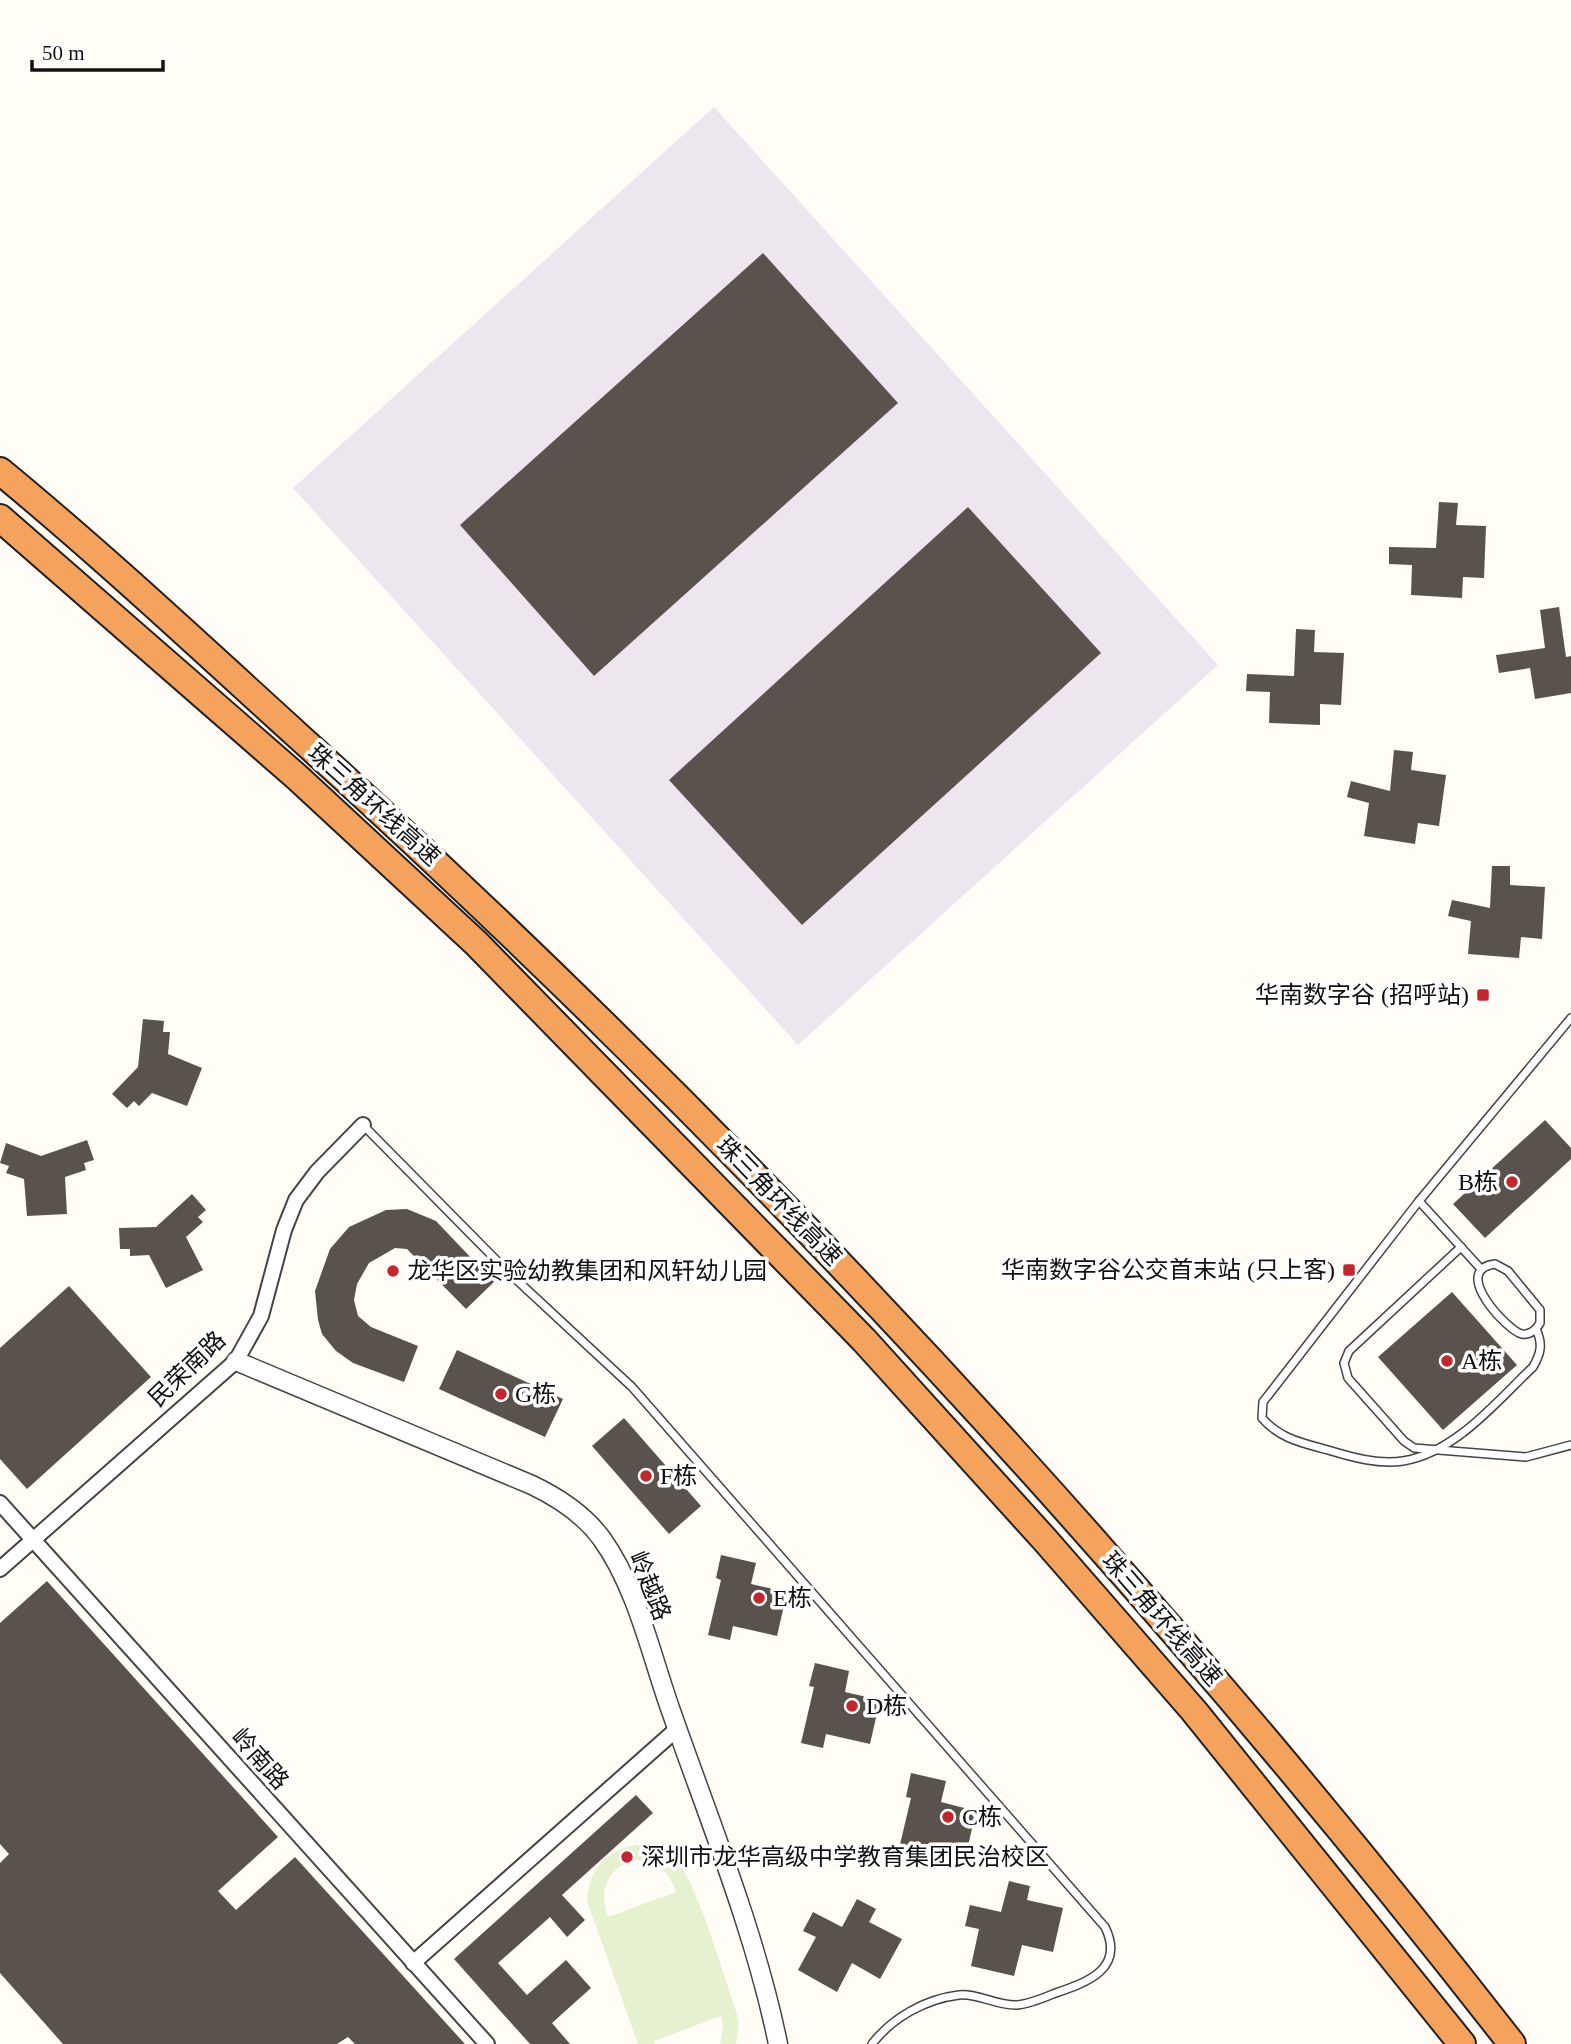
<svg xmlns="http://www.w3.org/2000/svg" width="1571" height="2044" viewBox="0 0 1571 2044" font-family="'Times New Roman','Noto Sans SC',serif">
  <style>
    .industrial { fill: #eee6ef }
    .pitch { fill: #e6f2cf; fill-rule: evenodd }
    .building { fill: #5a524d }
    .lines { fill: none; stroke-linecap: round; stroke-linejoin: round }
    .service-casing { stroke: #444; stroke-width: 10 }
    .minor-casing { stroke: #444; stroke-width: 18 }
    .tertiary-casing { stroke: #444; stroke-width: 21 }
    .motorway-casing { stroke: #222; stroke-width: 30 }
    .service { stroke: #fff; stroke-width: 7 }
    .minor { stroke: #fff; stroke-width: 14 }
    .tertiary { stroke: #fff; stroke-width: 18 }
    .motorway { stroke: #f5a25d; stroke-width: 26 }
    .poi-dot { fill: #c4262e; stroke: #fff; stroke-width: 2.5 }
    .labels { text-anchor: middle; stroke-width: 7; stroke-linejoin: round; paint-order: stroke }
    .street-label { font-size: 24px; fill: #111; stroke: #fff }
    .poi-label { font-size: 24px; fill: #111; stroke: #fff; text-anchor: start }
  </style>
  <rect width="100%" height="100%" fill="#fffdf5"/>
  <path class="industrial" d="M714,107L1218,665L798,1045L293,488Z"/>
  <path class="pitch" d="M635,1845C650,1845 664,1848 675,1859C696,1879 725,1979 736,2011L739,2023L736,2044H720L723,2025L721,2016L654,2041L655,2044H638L587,1901C589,1870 605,1851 635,1845ZM636,1860C658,1861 669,1872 676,1892L608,1917C598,1891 608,1866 636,1860Z"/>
  <g class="building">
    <path d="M763,253L898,403L594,676L460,525Z"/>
    <path d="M1439,502L1458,503L1456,525L1486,526L1484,578L1463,577L1462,598L1411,595L1412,565L1389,564V547L1436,548Z"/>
    <path d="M968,507L1101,653L802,925L669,780Z"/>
    <path d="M1559,607L1566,657L1571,656V693L1535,699L1530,668L1499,673L1496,655L1545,648L1540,610Z"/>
    <path d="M1296,629L1315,630L1314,652L1344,653L1341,705L1320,704V725L1269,723L1270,692L1246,691L1247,674L1294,676Z"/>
    <path d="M1394,750L1413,752L1411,770L1446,775L1439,826L1418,823L1415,844L1364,836L1369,803L1347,797L1351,781L1390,791Z"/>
    <path d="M1492,866H1510V885L1545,887L1542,939L1521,937L1519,958L1468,954L1471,921L1448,916L1452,900L1490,908Z"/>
    <path d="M143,1019L164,1021L163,1032H170L168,1054L202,1068L187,1106L152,1093L139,1106L134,1101L127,1108L112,1094L138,1067Z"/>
    <path d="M1545,1120L1571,1148V1159L1485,1238L1453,1204Z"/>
    <path d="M87,1140L94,1160L84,1163L86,1170L65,1177L67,1214L27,1216L24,1179L6,1173L9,1166L0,1163L6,1143L41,1156Z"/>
    <path d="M192,1194L206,1210L198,1217L203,1222L186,1237L203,1270L166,1288L149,1255L130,1256V1249H120L119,1228L156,1227Z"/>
    <path d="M407,1209L436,1221L494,1282L466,1309L407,1249L395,1248L369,1263L357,1284L354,1300L358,1316L371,1327L418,1346L404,1382L353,1363L336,1351L322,1334L318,1320L315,1291L330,1249L349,1227L386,1210Z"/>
    <path d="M69,1286L151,1377L27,1489L0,1459V1348Z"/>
    <path d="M1452,1292L1517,1365L1443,1430L1378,1357Z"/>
    <path d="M457,1350L563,1399L545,1437L439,1389Z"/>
    <path d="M624,1418L701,1506L669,1534L592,1446Z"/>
    <path d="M721,1555L756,1563L751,1584L787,1592L777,1636L733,1626L730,1640L708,1635L721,1580L716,1578Z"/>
    <path d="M47,1581L278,1837L218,1891L236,1910L295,1857L465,2044H355L348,2037L337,2044H63L0,1973V1863L9,1854L0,1844V1623Z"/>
    <path d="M815,1663L849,1671L845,1692L880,1700L870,1744L826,1734L823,1748L801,1743L814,1687L809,1686Z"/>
    <path d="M911,1773L946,1781L941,1802L976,1811L966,1855L922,1844L919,1858L898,1853L911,1798L906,1797Z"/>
    <path d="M636,1795L653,1813L562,1895L585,1920L567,1937L550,1917L498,1963L527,1995L566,1960L591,1988L552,2023L570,2044H530L454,1959Z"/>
    <path d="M1009,1881L1030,1886L1027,1900L1063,1908L1053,1952L1022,1945L1014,1976L971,1966L979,1929L965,1926L970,1905L1001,1912Z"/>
    <path d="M857,1899L876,1909L869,1922L902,1939L880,1979L852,1963L837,1992L798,1970L816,1937L803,1931L813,1912L842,1927Z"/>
  </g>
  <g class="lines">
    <g class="service-casing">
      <g id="service">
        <path d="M363,1125L508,1272L632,1387L1105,1927C1126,1970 1085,1983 1053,1994C1041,1999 1029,2004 1017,2005C997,2006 978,1993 959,1995C925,1999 892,2018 872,2044"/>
        <path d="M1419,1201L1481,1269"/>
        <path d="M1461,1247L1349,1351L1344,1363L1348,1378L1404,1441L1414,1448L1526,1457L1571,1445"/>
        <path d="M1495,1264L1508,1271L1540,1310V1323C1536,1330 1530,1335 1522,1334C1509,1332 1449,1270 1495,1264Z"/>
        <path d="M1536,1329C1543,1344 1541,1353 1533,1367C1497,1401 1455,1453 1403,1461C1379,1465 1351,1457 1328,1450C1303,1443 1280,1439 1262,1418L1263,1402L1419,1201L1571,1018"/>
      </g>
    </g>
    <g class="minor-casing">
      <g id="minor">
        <path d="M0,1503L487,2044"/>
        <path d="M0,1569L236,1361L261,1316L284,1230L296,1200L317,1172L363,1125"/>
        <path d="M413,1963L677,1729"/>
      </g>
    </g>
    <g class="tertiary-casing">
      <path id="tertiary" d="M236,1361L532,1485C559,1498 584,1514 602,1539C637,1588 651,1655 671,1711C709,1820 755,1931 778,2044"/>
    </g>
    <g class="motorway-casing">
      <g id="motorway">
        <path d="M0,471C102,555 198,645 296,734C738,1134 1145,1573 1512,2044"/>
        <path d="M0,518L298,778L476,943L864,1340L1046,1541L1194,1711L1462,2044"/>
      </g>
    </g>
    <use href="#service" class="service"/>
    <use href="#minor" class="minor"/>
    <use href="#tertiary" class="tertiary"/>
    <use href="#motorway" class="motorway"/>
  </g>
  <g class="poi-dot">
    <rect x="1476" y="988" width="14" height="14" rx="3.5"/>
    <circle cx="1512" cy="1182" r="7"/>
    <rect x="1342" y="1263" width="14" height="14" rx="3.5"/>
    <circle cx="393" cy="1271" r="7"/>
    <circle cx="1447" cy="1361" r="7"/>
    <circle cx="501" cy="1394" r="7"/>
    <circle cx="646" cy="1476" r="7"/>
    <circle cx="759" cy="1598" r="7"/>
    <circle cx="852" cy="1706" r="7"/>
    <circle cx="948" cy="1817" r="7"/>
    <circle cx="627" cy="1857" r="7"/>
  </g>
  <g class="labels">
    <g class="street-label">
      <text transform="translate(374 805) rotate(42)" y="8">珠三角环线高速</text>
      <text transform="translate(779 1201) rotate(46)" y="8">珠三角环线高速</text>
      <text transform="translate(187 1369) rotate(-44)" y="8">民荣南路</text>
      <text transform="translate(650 1586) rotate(68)" y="8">岭越路</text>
      <text transform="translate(1162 1619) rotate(49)" y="8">珠三角环线高速</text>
      <text transform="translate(260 1759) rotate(48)" y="8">岭南路</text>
    </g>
    <g class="poi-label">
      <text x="1469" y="1003" text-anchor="end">华南数字谷 (招呼站)</text>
      <text x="1498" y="1190" text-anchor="end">B栋</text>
      <text x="1335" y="1278" text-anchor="end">华南数字谷公交首末站 (只上客)</text>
      <text x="407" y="1279">龙华区实验幼教集团和风轩幼儿园</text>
      <text x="1461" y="1369">A栋</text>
      <text x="515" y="1402">G栋</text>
      <text x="660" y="1484">F栋</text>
      <text x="773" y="1606">E栋</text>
      <text x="866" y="1714">D栋</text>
      <text x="962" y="1825">C栋</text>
      <text x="641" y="1865">深圳市龙华高级中学教育集团民治校区</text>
    </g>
  </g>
  <path d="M32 60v10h131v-10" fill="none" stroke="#111111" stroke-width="3.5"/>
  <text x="42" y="60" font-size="21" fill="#111111" stroke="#ffffff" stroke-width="5" paint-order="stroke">50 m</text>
</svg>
